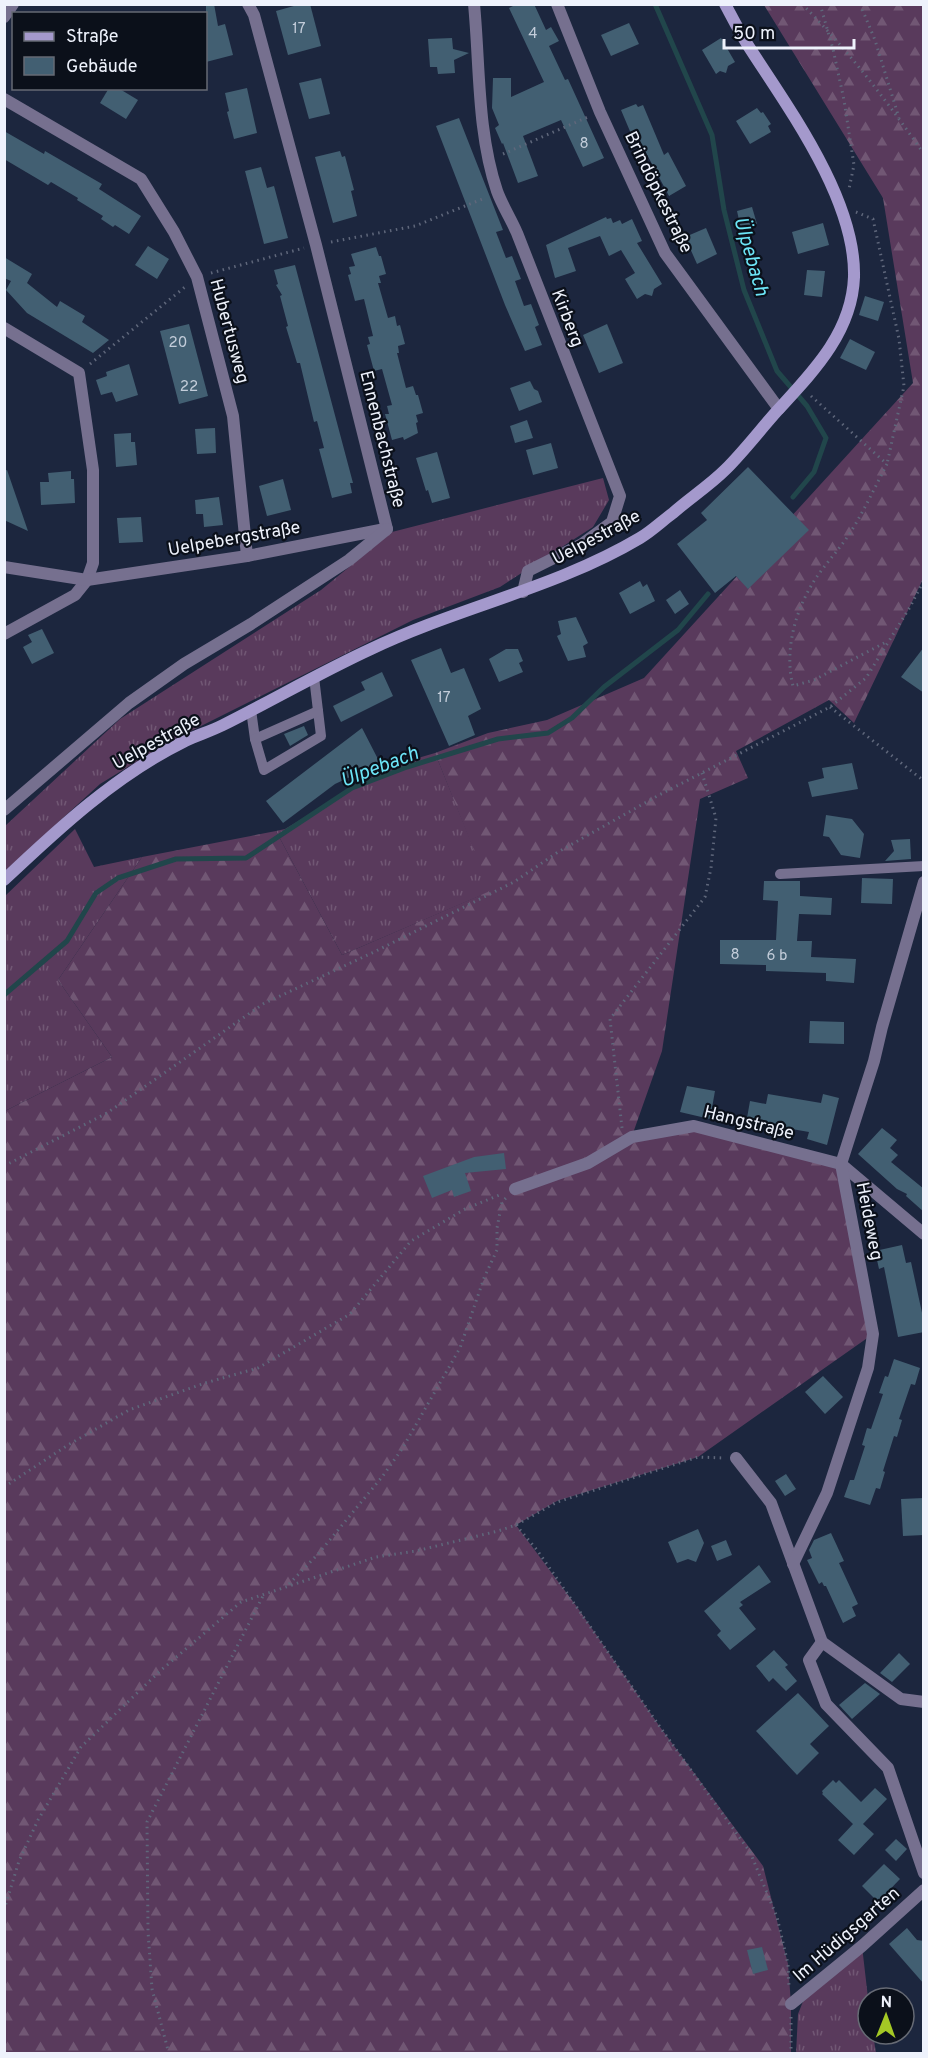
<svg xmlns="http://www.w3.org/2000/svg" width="928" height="2058" viewBox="0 0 928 2058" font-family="Overpass,sans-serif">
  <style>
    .grass { fill: url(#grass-tufts) }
    .forest { fill: url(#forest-firs) }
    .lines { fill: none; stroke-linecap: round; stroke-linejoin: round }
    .stream { stroke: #21464b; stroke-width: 5 }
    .building { fill: #425f72 }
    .path { stroke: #5f677b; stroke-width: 3; stroke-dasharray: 1.5 4.5; stroke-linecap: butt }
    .lane { stroke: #76708f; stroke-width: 10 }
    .street { stroke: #76708f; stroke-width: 12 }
    .secondary { stroke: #a499cc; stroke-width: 12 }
    .labels { text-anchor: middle; stroke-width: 4.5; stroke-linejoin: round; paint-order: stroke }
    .number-label { font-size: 15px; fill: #c3cdda }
    .street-label { font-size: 18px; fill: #eef2fc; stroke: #0b101a }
    .water-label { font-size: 20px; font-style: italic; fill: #6ce5f7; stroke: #0b101a }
  </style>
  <defs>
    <pattern id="grass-tufts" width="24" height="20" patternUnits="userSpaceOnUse" patternTransform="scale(1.5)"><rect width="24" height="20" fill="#593a5c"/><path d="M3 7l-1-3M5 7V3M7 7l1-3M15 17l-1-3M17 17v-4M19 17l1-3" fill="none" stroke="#715774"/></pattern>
    <pattern id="forest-firs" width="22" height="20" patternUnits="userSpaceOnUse" patternTransform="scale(1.5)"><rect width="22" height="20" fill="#593a5c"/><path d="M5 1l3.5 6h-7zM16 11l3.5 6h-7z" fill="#715774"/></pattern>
  </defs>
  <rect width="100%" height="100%" fill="#1c263e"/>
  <g class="grass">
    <path d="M603,478L609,500L593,527L500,587L413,620L167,743L100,784L5,871V826L120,719L321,590L392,532Z"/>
    <path d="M435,753L491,891L342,955L276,831L285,829L391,766Z"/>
    <path d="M75,829L94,867L142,857L58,980L112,1057L5,1111V896Z"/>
    <path d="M862,1946L868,1998V2034H873L876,2053L796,2054L798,2014L804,1999Z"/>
  </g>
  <path class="forest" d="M764,5H923V579L854,723L829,700L736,751L748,778L700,799L662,1051L632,1136L694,1126L841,1164L873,1334L698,1457L557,1501L516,1525L577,1607L660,1727L763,1866L788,1964L791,2004V2053L5,2054V1111L112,1057L58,980L142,857L276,831L342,955L490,891L435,753L488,733L547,720L644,678L913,383L883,198Z"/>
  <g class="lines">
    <g class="stream">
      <path d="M655,4L712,135L724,210L744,290L777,371L807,406L826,438L814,472L793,497"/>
      <path d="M4,995L67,941L96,893L118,878L176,859L246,858L352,788L407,767L498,739L548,733L572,718L604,687L678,630L708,594"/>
    </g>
  </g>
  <g class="building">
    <path d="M206,4H214L218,26L225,24L233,55L206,62Z"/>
    <path d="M301,4H310L321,46L288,55L276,11Z"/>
    <path d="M517,4H534L546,30L551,27L559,41L549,46L565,80L568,79L604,158L583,167L561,120L523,136L538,176L518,183L503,143L502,144L495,128L499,125L492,108L493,78H511V97L544,82L509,8Z"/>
    <path d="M629,23L639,44L611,56L601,35Z"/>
    <path d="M452,38L453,49L469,53L454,60L455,73L438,74L437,67H430L428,39Z"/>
    <path d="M721,38L735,62L728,66L726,73L720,71L716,74L702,50Z"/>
    <path d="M321,78L330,114L309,119L299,83Z"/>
    <path d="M109,88H118L138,100L126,119L100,103Z"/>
    <path d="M247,88L257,133L234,139L227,112L229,111L225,93Z"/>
    <path d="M636,104L638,107L643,105L664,155L668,152L686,186L669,196L636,134L632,136L621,110Z"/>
    <path d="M757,108L761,113L763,112L771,124L768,126L771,132L750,144L736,121Z"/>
    <path d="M459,118L503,230L496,232L506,258L512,256L521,279L515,281L524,306L531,304L539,325L535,327L542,345L525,351L505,305L436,126Z"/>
    <path d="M4,131L44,154L45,151L102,184L99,189L141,216L129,234L115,225L113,227L101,219L103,216L77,200L78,198L51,182L48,185L4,159Z"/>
    <path d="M340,151L342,157L345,156L354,190L351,191L357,216L333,223L315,157Z"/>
    <path d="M261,167L267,188L274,186L288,238L264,244L245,171Z"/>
    <path d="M752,207L757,224L741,229L737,211Z"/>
    <path d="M606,217L607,219L611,218L613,223L620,220L622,224L632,219L642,241L637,243L662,284L654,289L652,296L645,294L637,299L625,279L635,273L621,250L609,256L600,236L568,248L576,271L555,278L546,245Z"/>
    <path d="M823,223L829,245L798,254L792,232Z"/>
    <path d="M706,228L717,254L697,264L685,237Z"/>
    <path d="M148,246L169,259L157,279L135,265Z"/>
    <path d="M376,247L379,256H381L386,274L379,276L381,283H378L388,318L395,316L397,326L400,325L405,344L398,346L399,353H397L406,388L413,386L416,395H418L423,413L416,415L418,422L416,423L418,433L404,440L403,437L392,440L385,414H389L387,406L392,405L382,369L374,371L367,345L370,344L368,337L373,336L364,299L355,301L348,275L351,274L349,267L355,266L351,254Z"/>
    <path d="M4,257L32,274L27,283L57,307L60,301L85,316L82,322L109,340L93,353L27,313L6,290L11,281L4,278Z"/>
    <path d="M295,265L353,483H350L352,493L332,498L319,449L324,448L317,421L314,422L300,363H297L286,327L288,326L280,296L282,295L276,285L278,284L274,270Z"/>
    <path d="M807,270L825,271L822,297L804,295Z"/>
    <path d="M865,296L884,302L878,321L859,315Z"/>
    <path d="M189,324L208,396L179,404L160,331Z"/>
    <path d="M607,324L623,363L599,373L583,335Z"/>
    <path d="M850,339L875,352L866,370L840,358Z"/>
    <path d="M129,364L138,395L116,402L112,392L101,395L96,380L107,376L106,372Z"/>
    <path d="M530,381L534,389L538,391L542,402L519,411L510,388Z"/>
    <path d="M527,420L533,438L515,443L510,426Z"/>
    <path d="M215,428L216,453L197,454L195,429Z"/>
    <path d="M131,433V442H135L137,465L116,467L114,434Z"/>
    <path d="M551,443L558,468L533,475L526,450Z"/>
    <path d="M437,452L450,498L432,503L428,490L426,491L416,458Z"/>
    <path d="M748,467L809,530L748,589L736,576L715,593L677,544L707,520L701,513Z"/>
    <path d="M7,470L28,531L4,520V471Z"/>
    <path d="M71,471V479H74L75,503L41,505L40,482H49L48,473Z"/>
    <path d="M283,479L291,510L267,516L259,486Z"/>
    <path d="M219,497L223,525L204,527L203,514H196L195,500Z"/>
    <path d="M141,517L143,542L119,543L117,518Z"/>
    <path d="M640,581L643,587L647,584L655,601L630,614L619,593Z"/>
    <path d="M680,590L689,604L675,614L666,600Z"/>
    <path d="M576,617L588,643L583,646L586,657L568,661L557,636L561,634L558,621Z"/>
    <path d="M42,629L54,653L32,664L23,647L32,642L28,635Z"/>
    <path d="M924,647V693L901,677Z"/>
    <path d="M441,648L451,673L464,668L481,709L468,716L475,735L449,746L411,660Z"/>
    <path d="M506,649H518L523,661L519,663L523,672L499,682L489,659Z"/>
    <path d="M382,672L393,696L341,722L333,706L365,690L361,682Z"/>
    <path d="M304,726L308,735L290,746L284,734Z"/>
    <path d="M362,728L380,763L335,784L283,823L266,801Z"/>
    <path d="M852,763L858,789L812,797L808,782L824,778L822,768Z"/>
    <path d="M826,815L852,819L864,834L860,858L841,855L829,837L823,836Z"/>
    <path d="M910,839L911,859L885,861L894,851L891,840Z"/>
    <path d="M862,878L893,879L892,904L861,903Z"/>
    <path d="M764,881H800V896L832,898L831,915L799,914L797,941H812L811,957L856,959L854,983L826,981V973L766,971V965L720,964V940H776L778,901L763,900Z"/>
    <path d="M810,1021L844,1022V1044L809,1043Z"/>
    <path d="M687,1086L715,1091L710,1119L680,1112Z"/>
    <path d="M768,1094L821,1103L823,1094L839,1098L827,1145L807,1139L809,1132L763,1124V1121L747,1118L750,1101L766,1104Z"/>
    <path d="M882,1128L897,1140L890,1148L898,1155L891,1162L924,1189V1212L906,1196L907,1194L897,1189L858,1154Z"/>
    <path d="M504,1153L506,1169L465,1173L471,1191L454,1197L452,1190L432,1198L423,1176L474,1157Z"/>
    <path d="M902,1245L906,1263L911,1262L924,1322V1332L898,1337L884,1267L879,1269L875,1251Z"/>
    <path d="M894,1359L920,1368L915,1385L911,1384L899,1419L902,1420L897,1437L894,1436L883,1471L885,1472L880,1489L876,1488L870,1505L844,1497L850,1480H854L865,1446L862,1445L867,1428L871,1429L883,1394L879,1393L885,1376L888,1377Z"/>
    <path d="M823,1376L843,1397L825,1414L805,1392Z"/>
    <path d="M786,1474L796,1489L785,1496L775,1481Z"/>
    <path d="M924,1498V1535L903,1536L901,1499Z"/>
    <path d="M698,1529L704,1543L696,1562L688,1559L677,1563L668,1542Z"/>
    <path d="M831,1533L844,1561L839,1563L858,1604L852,1607L856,1616L843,1623L826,1586H824L822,1582L819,1584L807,1560L812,1558L809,1550L814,1540Z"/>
    <path d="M726,1540L732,1555L717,1561L711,1546Z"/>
    <path d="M759,1565L771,1582L740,1602L743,1605L739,1608L756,1629L730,1650L717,1635L721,1631L704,1611Z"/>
    <path d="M774,1650L788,1665L785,1667L797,1681L786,1691L773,1678L769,1682L756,1666Z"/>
    <path d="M899,1653L910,1664L892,1682L880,1673Z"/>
    <path d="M865,1683L880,1694L852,1719L839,1705Z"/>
    <path d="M798,1693L829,1726L810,1744L819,1753L797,1775L756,1731Z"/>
    <path d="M833,1780L836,1783L839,1780L861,1802L875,1788L887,1799L863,1824L874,1834L854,1855L838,1840L853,1824L822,1794L823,1793L822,1791Z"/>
    <path d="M896,1839L907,1849L896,1861L885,1850Z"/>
    <path d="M884,1864L900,1879L878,1902L862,1886Z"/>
    <path d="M907,1928L917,1940L924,1941V1984L889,1944Z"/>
    <path d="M762,1947L768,1970L753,1974L747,1950Z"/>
  </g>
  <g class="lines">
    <g class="path">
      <path d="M802,4C848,50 887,101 924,154"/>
      <path d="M820,4L833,49L844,100L854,165L849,189"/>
      <path d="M860,4L875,40L899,118"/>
      <path d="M503,154L588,117"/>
      <path d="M856,212L873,219L899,339L904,386L887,464"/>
      <path d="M331,242L415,226L485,198"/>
      <path d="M211,273L304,248"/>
      <path d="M90,364L185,287"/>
      <path d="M811,396L887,464C875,487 864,511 850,533C839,550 825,564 814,581C795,611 784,651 793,686L814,680L888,641"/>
      <path d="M830,707L924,781"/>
      <path d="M622,1128L610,1019L705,897L711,868L716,818L702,773"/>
      <path d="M4,1166L107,1113L263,1004L374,952L514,882L558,852L659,795L830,707L866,678L910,607L924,580"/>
      <path d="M4,1487L68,1445L129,1410L205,1383L258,1368L350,1314L411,1241L465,1209L502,1194"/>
      <path d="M516,1525L537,1550L660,1727L750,1852L777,1917L788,1964L789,1987"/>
      <path d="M289,1584L319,1553L382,1477L402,1449L460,1348L484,1278L497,1250V1228L502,1202L506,1198"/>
      <path d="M4,1910L19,1861L38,1820L81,1747L160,1671L241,1602L376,1557L416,1551L498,1531L516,1525L557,1502L698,1457L724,1458"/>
      <path d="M791,2017V2054"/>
      <path d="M169,2054L152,1989L148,1931L147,1822L264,1594"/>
    </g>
    <g class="lane">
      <path d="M251,710L255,739L264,770L321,736L314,677"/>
      <path d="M255,739L318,711"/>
      <path d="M780,874L924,866"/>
    </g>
    <g class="street">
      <path d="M248,4L254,15L316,245L387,529"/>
      <path d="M474,4C480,66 477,132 497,191C502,205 511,219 517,233L620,496L612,522L582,544L528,571L523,592"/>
      <path d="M557,4L600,112L665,253L779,409"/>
      <path d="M4,17L13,4"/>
      <path d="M4,99L141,179L174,232L197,277L233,416L247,556"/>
      <path d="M4,328L79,373L93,470V563L87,580L75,595L4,634"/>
      <path d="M4,567L87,580L247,556L385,529"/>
      <path d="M4,810L129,703L184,664L251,624L349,560L387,529"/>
      <path d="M515,1189L588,1163L632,1137L694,1126L841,1164L924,1234"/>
      <path d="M736,1458L771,1503L822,1642"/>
      <path d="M793,1564L827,1493L868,1368L873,1334L841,1164L874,1061L882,1027L924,882"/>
      <path d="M822,1642L809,1660L826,1704L888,1768L924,1873"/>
      <path d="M822,1642L901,1699L924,1702"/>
      <path d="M791,2004L862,1946L924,1890"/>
    </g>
    <path class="secondary" d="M4,880C59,828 116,775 185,741C198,735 211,731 223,725C273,700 321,672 371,649C459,607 556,588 640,538C652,531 662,521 673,513C690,498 710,485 726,469C744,451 760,430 777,411C812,373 852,333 854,277C856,200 789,109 749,47C740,33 733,19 725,4"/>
  </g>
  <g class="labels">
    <g class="number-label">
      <text x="299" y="33">17</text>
      <text x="533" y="38">4</text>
      <text x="584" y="148">8</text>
      <text x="178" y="347">20</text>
      <text x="189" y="391">22</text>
      <text x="444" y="702">17</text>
      <text x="735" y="959">8</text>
      <text x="777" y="960">6 b</text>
    </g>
    <g class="street-label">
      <text transform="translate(659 192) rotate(64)" y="6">Brindöpkestraße</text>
      <text transform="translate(568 318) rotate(69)" y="6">Kirberg</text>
      <text transform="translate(230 331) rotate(75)" y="6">Hubertusweg</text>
      <text transform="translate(383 439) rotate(76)" y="6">Ennenbachstraße</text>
      <text transform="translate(596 537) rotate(-28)" y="6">Uelpestraße</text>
      <text transform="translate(234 538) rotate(-10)" y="6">Uelpebergstraße</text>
      <text transform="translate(156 741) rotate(-29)" y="6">Uelpestraße</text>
      <text transform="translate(749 1122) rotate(14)" y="6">Hangstraße</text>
      <text transform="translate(870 1221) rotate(79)" y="6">Heideweg</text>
      <text transform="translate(846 1934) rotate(-41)" y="6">Im Hüdigsgarten</text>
    </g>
    <g class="water-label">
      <text transform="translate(752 256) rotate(74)" y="7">Ülpebach</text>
      <text transform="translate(379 766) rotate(-21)" y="7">Ülpebach</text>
    </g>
  </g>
  <rect width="928" height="2058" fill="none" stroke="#eef2fc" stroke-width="12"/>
  <rect x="12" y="12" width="195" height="78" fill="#0b101a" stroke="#666a74" stroke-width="1.5"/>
  <rect x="24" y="32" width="30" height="9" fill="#a499cc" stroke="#666a74" stroke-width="1.5"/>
  <text x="66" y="42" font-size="18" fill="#eef2fc">Straße</text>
  <rect x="24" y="57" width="30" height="18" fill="#425f72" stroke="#666a74" stroke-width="1.5"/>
  <text x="66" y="72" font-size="18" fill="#eef2fc">Gebäude</text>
  <g transform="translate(886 2016) rotate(1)"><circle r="28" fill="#0b101a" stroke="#666a74" stroke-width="1.5"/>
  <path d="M0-4.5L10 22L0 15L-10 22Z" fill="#a4c825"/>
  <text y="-9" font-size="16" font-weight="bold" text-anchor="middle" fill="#eef2fc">N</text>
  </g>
  <path d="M724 39v9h130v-9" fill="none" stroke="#eef2fc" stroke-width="3"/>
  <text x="733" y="39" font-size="18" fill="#eef2fc" stroke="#0b101a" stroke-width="4.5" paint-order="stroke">50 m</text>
</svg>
